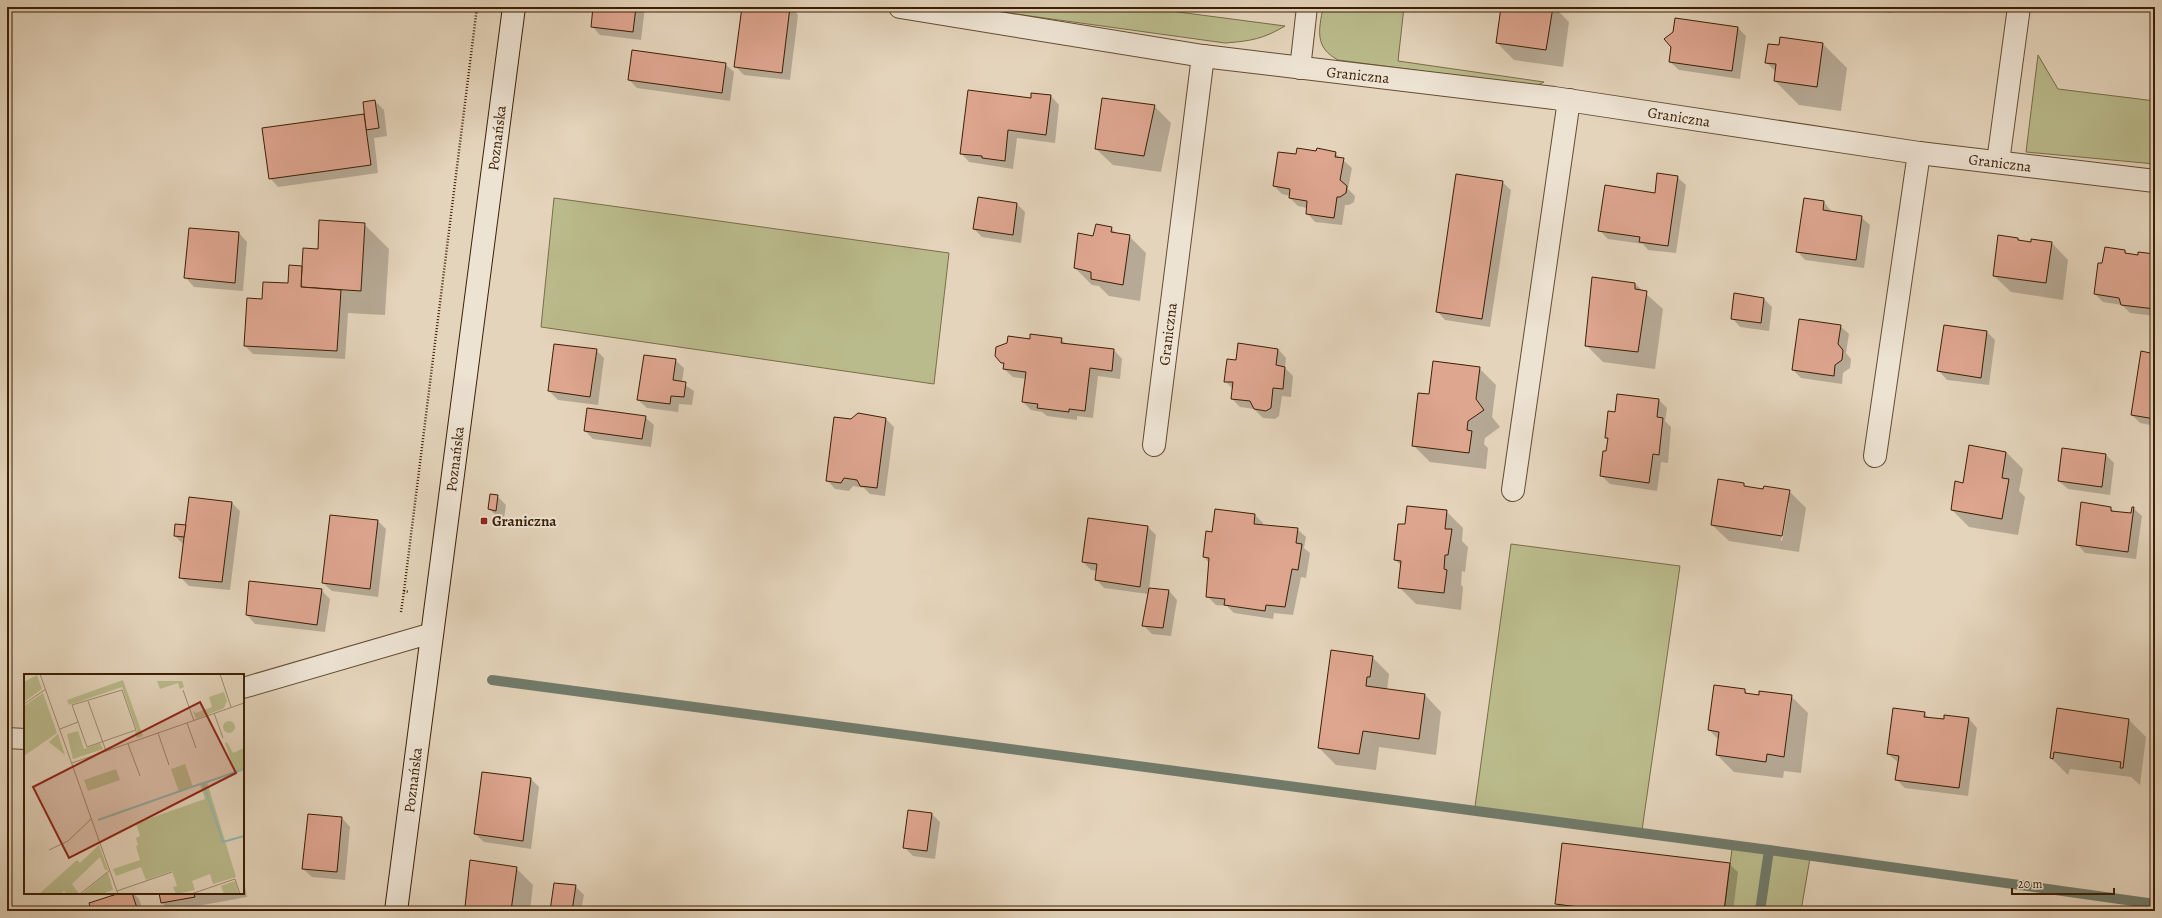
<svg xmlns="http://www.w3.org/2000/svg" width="2162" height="918" viewBox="0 0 2162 918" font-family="Alegreya,serif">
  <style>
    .green { fill: #babb8c; stroke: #7a6d48 }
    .shadow { fill: #0003; fill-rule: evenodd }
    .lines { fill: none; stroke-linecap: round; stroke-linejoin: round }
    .stream { stroke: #717b6b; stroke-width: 10 }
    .building { fill: #dea58f; stroke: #3b1f04 }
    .service-casing { stroke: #654c32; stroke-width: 22 }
    .minor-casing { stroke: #654c32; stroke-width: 24 }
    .secondary-casing { stroke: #3b1f04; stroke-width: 24 }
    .path { stroke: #3b1f04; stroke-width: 2.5; stroke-dasharray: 1 2; stroke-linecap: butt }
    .service { stroke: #ede3d3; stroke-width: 20 }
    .minor { stroke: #ede3d3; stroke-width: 22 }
    .secondary { stroke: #ede3d3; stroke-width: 22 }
    .poi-dot { fill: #8f2418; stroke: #ede3d3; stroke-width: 1.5 }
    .labels { text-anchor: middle; stroke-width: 4; stroke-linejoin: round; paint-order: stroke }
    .street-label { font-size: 15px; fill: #3b1f04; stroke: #ede3d3 }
    .poi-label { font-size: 15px; font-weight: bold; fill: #3b1f04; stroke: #ede3d3; text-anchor: start }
    .inset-river { fill: none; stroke: #95b8b0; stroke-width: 2 }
    .inset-road { fill: none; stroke: #a08c72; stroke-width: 1 }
    .view { fill: #8f2418; fill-opacity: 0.15; stroke: #8f2418; stroke-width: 2 }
    .inset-edge { fill: none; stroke: #3b1f04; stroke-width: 2 }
  </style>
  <rect width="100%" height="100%" fill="#e4d4bb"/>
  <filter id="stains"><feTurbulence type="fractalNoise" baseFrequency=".005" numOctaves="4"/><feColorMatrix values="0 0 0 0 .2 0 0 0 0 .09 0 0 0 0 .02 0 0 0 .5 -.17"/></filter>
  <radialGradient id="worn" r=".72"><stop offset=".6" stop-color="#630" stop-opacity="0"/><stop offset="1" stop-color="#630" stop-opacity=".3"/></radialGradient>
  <g class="green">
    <path d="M965,7H1140L1285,26C1263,39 1251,41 1225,43Z"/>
    <path d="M1323,7H1404L1398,61L1544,82L1536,86L1338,60C1314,47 1319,30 1323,7Z"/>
    <path d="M2038,55L2058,89L2155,101V164L2026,152Z"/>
    <path d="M554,198L949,253L934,384L541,327Z"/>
    <path d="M1511,544L1680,566L1641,837L1474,814Z"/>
    <path d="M1732,849L1810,858L1801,911H1724Z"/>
  </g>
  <g class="shadow">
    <path d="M594,7H645L641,40L600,35L592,26Z"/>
    <path d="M743,7H791L798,15L790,80L744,75L735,66Z"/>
    <path d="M1502,7H1554L1569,22L1563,67L1514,60L1497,43Z"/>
    <path d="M1849,7H1893L1892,13Z"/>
    <path d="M1676,19L1738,28L1746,36L1740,79L1679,70L1670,62Z"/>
    <path d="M1823,44L1847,68L1841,111L1799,105L1775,81L1776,72L1767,63L1779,46Z"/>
    <path d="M725,64L734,72L730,101L637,88L629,80Z"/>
    <path d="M1032,94L1051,96L1059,105L1055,143L1017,138L1013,169L969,162L961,153L1032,99Z"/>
    <path d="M375,101L384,110L387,136L374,138L378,173L278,187L270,178L264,129L365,115Z"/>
    <path d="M1154,106L1171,123L1161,172L1113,165L1096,149Z"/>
    <path d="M1335,153L1352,168L1348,189L1355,196L1354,202L1349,205H1345L1342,225L1315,222L1307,213V208L1298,206L1290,198V196L1282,194L1274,186L1297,155Z"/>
    <path d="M1677,177L1686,185L1676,253L1648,250L1643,244L1608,239L1600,231L1656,194Z"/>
    <path d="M1502,182L1511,190L1490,327L1445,320L1437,311Z"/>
    <path d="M978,198L1017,204L1025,212L1021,243L982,237L974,229Z"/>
    <path d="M1824,202L1832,212L1861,217L1870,225L1864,268L1805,260L1797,251Z"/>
    <path d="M364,224L389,249L385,315L348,313L345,359L253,354L245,346L263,300L289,284L301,267L303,268L319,250Z"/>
    <path d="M1111,228L1117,234L1129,236L1146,253L1140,301L1109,296L1099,286L1092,285L1075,268L1094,237Z"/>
    <path d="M239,233L247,242L243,291L194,287L186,278Z"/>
    <path d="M2018,239L2021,241L2032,243H2052L2068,260L2063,300L2011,292L1994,276Z"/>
    <path d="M2125,251L2128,255H2155V316L2130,313L2122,305L2103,302L2095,294L2103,264Z"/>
    <path d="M1635,284L1663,309L1655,369L1603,362L1586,345Z"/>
    <path d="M1735,295L1764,299L1772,307L1769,331L1740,327L1732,318Z"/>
    <path d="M1840,326L1849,334L1846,353L1851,359L1850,368L1843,373L1842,384L1801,378L1793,370Z"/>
    <path d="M1987,332L1995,340L1989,385L1947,380L1939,371Z"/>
    <path d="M1061,339L1066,344L1114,350L1122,359L1120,379L1098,376L1093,418L1077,416V420L1047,416L1042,412L1031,410L1023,402L1026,379L1013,377L1004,369L1005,365L996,356L1031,340Z"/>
    <path d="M1239,344L1278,349L1286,358L1285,368L1293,376L1291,397L1282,396L1279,416L1275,419L1263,418L1254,409L1240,407L1232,399L1233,389L1225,381L1237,361Z"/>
    <path d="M596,350L604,358L598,405L558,400L549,391Z"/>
    <path d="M2155,355V426L2140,423L2132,415Z"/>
    <path d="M675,360L684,368L682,383L694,391L692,405L679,404L678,412L647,408L638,400Z"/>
    <path d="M1479,368L1496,385L1492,417L1500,427L1485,438L1484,444L1488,448L1486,469L1430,462L1413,445Z"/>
    <path d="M1659,400L1667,408L1665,421L1671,427L1668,463L1661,462L1657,491L1610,484L1601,475L1609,440L1606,438Z"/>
    <path d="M645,417L654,425L651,447L593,439L585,431Z"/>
    <path d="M886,419L894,427L885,496L870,494L864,488L853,486L849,491L835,489L827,480L852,420Z"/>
    <path d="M2063,449L2106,455L2114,463L2110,495L2068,489L2059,481Z"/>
    <path d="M2006,452L2023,469L2019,491L2025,497L2018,535L1969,527L1952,510L1964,484Z"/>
    <path d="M1743,484L1747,487L1764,490L1789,491L1806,508L1799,552L1729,541L1712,525ZM1787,503H1789L1782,541H1781Z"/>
    <path d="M497,496L506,505L504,518L498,517L489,509Z"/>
    <path d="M232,503L240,511L230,590L189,586L181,578L184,545L175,536L187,526Z"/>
    <path d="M2110,508L2115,512L2132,514L2133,508L2142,516L2136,559L2085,553L2077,544Z"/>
    <path d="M1446,511L1463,528L1462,541L1468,547L1465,572L1462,571L1461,585L1463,587L1461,610L1416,604L1399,587L1401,566L1395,559L1406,525Z"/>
    <path d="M1255,515L1263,523V526L1297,529L1306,537L1304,548L1310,553L1306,578L1301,577L1293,615L1274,613L1273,619L1234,613L1227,606L1216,605L1207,596L1209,563L1204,557L1213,533Z"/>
    <path d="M1089,519L1148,527L1156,535L1149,589L1169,591L1177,600L1171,636L1152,634L1143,625L1148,594L1104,588L1096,579L1097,571L1091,570L1083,562Z"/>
    <path d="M378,521L386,529L378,597L332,591L323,583Z"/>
    <path d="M250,582L321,590L330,599L325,632L255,624L247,615Z"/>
    <path d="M1372,657L1389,674L1387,690L1425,695L1441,712L1436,755L1379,747L1376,770L1336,765L1319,748Z"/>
    <path d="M1744,690L1749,695L1791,696L1808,713L1801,773L1784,771L1783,778L1734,772L1717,755L1719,740L1709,730Z"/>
    <path d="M2058,710L2129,720L2146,737L2140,785L2131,777L2070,769L2068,775L2051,758Z"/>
    <path d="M1924,713L1930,719L1945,720L1969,719L1977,728L1968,796L1905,788L1896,779L1899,763L1888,754Z"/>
    <path d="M483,773L531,779L539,787L531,849L484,842L475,834Z"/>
    <path d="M932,814L940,822L935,859L913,856L904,847Z"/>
    <path d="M309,815L342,818L350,827L345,880L312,877L303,869Z"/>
    <path d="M1729,864L1738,872L1733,911H1563L1556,904Z"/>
    <path d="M516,868L533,885L530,911H470L466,907Z"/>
    <path d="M243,875L247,897L170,911L162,903L160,893H243Z"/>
    <path d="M575,886L584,895L581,911H551Z"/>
    <path d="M123,893H133L139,899L143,911H92Z"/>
  </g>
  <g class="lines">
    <g class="stream">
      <path d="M492,680L1769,850L1760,911"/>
      <path d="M1769,850L2155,904"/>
    </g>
  </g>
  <g class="building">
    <path d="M593,7H636L633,32L591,27Z"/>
    <path d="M742,7H790L782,73L734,67Z"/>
    <path d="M1501,7H1553L1546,50L1496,43Z"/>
    <path d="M1675,18L1738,27L1732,71L1669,62L1671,47L1664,39L1673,32Z"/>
    <path d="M1780,37L1823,43L1817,87L1774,81L1776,64L1765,63L1768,44L1779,45Z"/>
    <path d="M632,50L726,63L722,93L628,80Z"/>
    <path d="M968,90L1031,98V93L1051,95L1046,135L1008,130L1005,161L982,158V156L960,154Z"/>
    <path d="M1102,98L1155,105L1144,156L1095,149Z"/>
    <path d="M375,100L379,128L366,130L363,102Z"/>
    <path d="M364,114L371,165L269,179L262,128Z"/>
    <path d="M1297,148L1316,151L1317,148L1336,152L1335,157L1344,158L1340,180L1347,186L1346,193L1340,197H1337L1334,218L1306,214L1307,201L1289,198L1290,189L1273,186L1278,152L1296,154Z"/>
    <path d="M1657,173L1678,176L1668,246L1639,242L1640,237L1598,231L1605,185L1655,193Z"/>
    <path d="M1456,174L1503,181L1482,319L1436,312Z"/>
    <path d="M978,197L1017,203L1013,235L973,229Z"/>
    <path d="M1804,198L1824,201L1823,210L1862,216L1856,260L1796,252Z"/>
    <path d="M319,220L365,223L361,291L301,287L303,248L318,249Z"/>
    <path d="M1096,224L1112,227L1111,232L1130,235L1123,285L1091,279V272L1074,268L1078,233L1093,236Z"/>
    <path d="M189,228L239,232L235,283L184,278Z"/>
    <path d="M1998,235L2018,238V240L2031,242V239L2052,242L2046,283L1993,276Z"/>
    <path d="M2105,247L2125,250V253L2138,255V252L2155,254V309L2121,305L2119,298L2094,294L2098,263H2102Z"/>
    <path d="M289,265L302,266L301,287L341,290L337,351L244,346L247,298L262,299L263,282L288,283Z"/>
    <path d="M1592,277L1635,283V289L1647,291L1638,352L1585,346Z"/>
    <path d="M1734,293L1764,298L1761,323L1731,319Z"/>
    <path d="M1799,319L1841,325L1838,344L1843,350L1842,360L1835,365L1834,376L1792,370Z"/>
    <path d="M1944,325L1987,331L1981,378L1937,371Z"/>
    <path d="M1030,334L1062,338L1061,343L1114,349L1112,371L1090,368L1085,411L1069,409V412L1037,408L1038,404L1022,402L1026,372L1003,369L1004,363H1001L995,356L996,347L1007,343L1008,336L1030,339Z"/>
    <path d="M1238,343L1278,349L1276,365L1285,367L1283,389L1273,388L1271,408L1266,411L1254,409L1250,401L1231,399L1233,382H1224L1227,359L1236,360Z"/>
    <path d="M554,344L597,349L590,397L548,391Z"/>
    <path d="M2141,351L2155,354V419L2131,415Z"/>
    <path d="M644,355L676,359L673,380L686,382L684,397L671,396L670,404L637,400Z"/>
    <path d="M1433,361L1480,367L1476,399L1484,410L1468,421L1467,430L1472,431L1469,453L1412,446L1418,393L1429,394Z"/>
    <path d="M1617,394L1659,399L1657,417L1663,418L1659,455L1653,454L1649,483L1600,476L1603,451H1606L1608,438H1605L1608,411L1615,412Z"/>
    <path d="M587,408L646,416L642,439L584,431Z"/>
    <path d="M858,413L886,418L877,488L860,486L857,480L844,478L841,483L826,481L834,417L851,419Z"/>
    <path d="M1969,445L2006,452L2002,478L2009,479L2002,519L1951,510L1955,481L1963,483Z"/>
    <path d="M2062,448L2106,454L2102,487L2058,481Z"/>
    <path d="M1718,479L1744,483V486L1763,489L1764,486L1790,490L1782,536L1711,525Z"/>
    <path d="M490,494L498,495L496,511L488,509Z"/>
    <path d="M189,497L232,502L222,582L179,578Z"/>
    <path d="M2081,502L2111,507V511L2131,513L2132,507H2134L2128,552L2076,545Z"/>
    <path d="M1407,506L1447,510L1445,529H1452L1448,555H1445L1444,569L1447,570L1444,593L1398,588L1401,561L1394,560L1398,524H1405Z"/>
    <path d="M1215,509L1255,514L1254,524L1298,528L1296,543L1302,544L1298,570L1292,569L1285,607L1266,605L1265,611L1224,605L1225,599L1206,597L1209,558L1203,557L1206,531L1212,532Z"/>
    <path d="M330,515L378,520L370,589L322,583Z"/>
    <path d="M1088,518L1148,526L1140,587L1095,580L1097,564L1082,562Z"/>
    <path d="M175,524L186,525L184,537L174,536Z"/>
    <path d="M249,581L322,589L317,625L246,615Z"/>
    <path d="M1149,588L1169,590L1163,628L1142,626Z"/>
    <path d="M1331,650L1373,656L1370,677H1367L1366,686L1425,694L1419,739L1363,731L1359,754L1318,748Z"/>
    <path d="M1714,685L1745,689V693L1759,695V691L1792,695L1784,757L1767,754L1766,762L1716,755L1719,732L1708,730Z"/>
    <path d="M1893,708L1925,712L1924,717L1944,719V715L1969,718L1959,788L1895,780L1899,756L1887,754Z"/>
    <path d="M2057,708L2129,719L2123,768H2120L2121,762L2054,752L2053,759L2050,758Z"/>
    <path d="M482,772L531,778L523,841L474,834Z"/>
    <path d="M908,810L932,813L927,851L903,848Z"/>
    <path d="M308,814L342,817L337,872L302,869Z"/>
    <path d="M1562,843L1730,863L1724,911H1611L1555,904Z"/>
    <path d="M470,860L517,867L511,911L465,907Z"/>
    <path d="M554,883L576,885L572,911H550Z"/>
    <path d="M120,893H132L138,911H91L89,903Z"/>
    <path d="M159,893H194L195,897L161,903Z"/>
  </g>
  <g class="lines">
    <g class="service-casing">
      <g id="service">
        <path d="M1300,69L1307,7"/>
        <path d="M243,688L432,633"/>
        <path d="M7,738L25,739"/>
      </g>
    </g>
    <g class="minor-casing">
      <g id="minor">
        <path d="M900,7L1203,56L1554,98L1919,153L2155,181"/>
        <path d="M1998,162L2019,7"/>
        <path d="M1154,445L1203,56"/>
        <path d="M1875,456L1919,153"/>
        <path d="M1513,490L1569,100"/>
      </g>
    </g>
    <g class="secondary-casing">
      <path id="secondary" d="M396,911L514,7"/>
    </g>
    <g class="path">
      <path d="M404,591L477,7"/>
      <path d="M401,612L404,591L409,592"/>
    </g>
    <use href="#service" class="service"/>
    <use href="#minor" class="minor"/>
    <use href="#secondary" class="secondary"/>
  </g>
  <rect class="poi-dot" x="480" y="517" width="8" height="8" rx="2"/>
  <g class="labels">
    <g class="street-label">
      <text transform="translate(1358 75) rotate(6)" y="5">Graniczna</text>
      <text transform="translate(1679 117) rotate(9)" y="5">Graniczna</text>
      <text transform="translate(497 138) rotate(-83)" y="5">Poznańska</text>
      <text transform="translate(2000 163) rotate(7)" y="5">Graniczna</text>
      <text transform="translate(1168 334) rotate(-83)" y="5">Graniczna</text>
      <text transform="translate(455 459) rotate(-83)" y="5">Poznańska</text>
      <text transform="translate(413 780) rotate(-83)" y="5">Poznańska</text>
    </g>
    <g class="poi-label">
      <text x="492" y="526">Graniczna</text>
    </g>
  </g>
  <g transform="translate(24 674)">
    <rect width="220" height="220" fill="#e4d4bb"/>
    <path d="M13,1L18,15L0,28V8ZM99,6L119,62L113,64L111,59L113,56L98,13L45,31L43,26ZM133,7H158L160,13L156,15L154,9L136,15ZM200,18L203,27L200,34L172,45L169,37L172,39L188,33L185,23ZM19,19L33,59L0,82V32ZM199 53a6 6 0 1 1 12 0a6 6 0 1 1-12 0ZM54,57L60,75L76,69L79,75L49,85L43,60ZM34,60L41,81L25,68ZM203,68L209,79L220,74V95L211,98L201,69ZM161,90L169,113L155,118L147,95ZM92,95L96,106L64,117L60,106ZM183,108L212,203L189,210L186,200L168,207L171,216L152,220L149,213L153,212L148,197L122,206L117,193L92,202L89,195L116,186L112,172L114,171L112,164L116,162L112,149L181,125L176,110ZM75,171L84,196H81L76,183L48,210L55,220H43L40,217L37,220H15L53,186L56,189ZM84,198L89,216L78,220H58ZM211,207L215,220H200L197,212Z" fill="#babb8c"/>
    <path class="inset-river" d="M180,109L220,95M74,146L179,109L199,168L220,162"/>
    <path class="inset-road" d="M16,0L94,220M196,0L207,33M98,16L112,56L63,73L48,31ZM159,16L170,47M64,27L82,77M0,30L22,15M190,39L199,64M163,49L172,74M36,55L54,48M134,59L145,91M104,70L116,102M48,89L220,29M25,176L44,167L67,145M93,217L148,198M56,220L86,196M167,220L211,205L216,220"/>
    <path class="view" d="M176,28L212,99L45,184L9,113Z"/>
    <rect width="220" height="220" class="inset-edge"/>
  </g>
  <rect width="2162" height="918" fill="none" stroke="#e4d4bb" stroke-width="24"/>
  <rect x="8" y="8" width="2146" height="902" fill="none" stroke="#3b1f04" stroke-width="2"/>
  <rect x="12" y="12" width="2138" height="894" fill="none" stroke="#3b1f04"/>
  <path d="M2012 888v6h102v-6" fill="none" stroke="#3b1f04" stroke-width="2"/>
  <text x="2018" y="888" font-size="12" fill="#3b1f04" stroke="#ede3d3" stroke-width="3" paint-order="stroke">20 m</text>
  <rect width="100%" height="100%" filter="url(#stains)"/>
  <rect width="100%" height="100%" fill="url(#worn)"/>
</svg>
